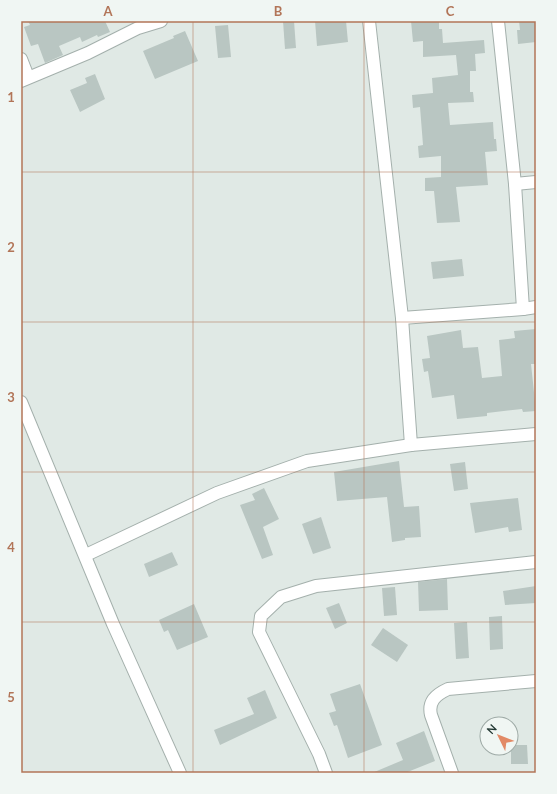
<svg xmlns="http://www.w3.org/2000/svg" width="557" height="794" viewBox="0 0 557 794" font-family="Lato,sans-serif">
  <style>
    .building { fill: #b9c6c2 }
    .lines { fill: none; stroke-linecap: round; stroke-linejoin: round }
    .minor-casing { stroke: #a4b0ac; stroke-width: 14 }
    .minor { stroke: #fff; stroke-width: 12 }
    .grid { fill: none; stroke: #b27558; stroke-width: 1; stroke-opacity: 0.55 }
    .neatline { fill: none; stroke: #b27558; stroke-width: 1.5 }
    .grid-label { font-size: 13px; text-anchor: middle; font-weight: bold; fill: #b27558 }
  </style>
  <rect width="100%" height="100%" fill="#e0e9e5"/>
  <g class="building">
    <path d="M28,21H105L110,32L98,37L97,35L82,42L80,37L59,46L63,55L45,63L38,44L31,46L24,27L30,25Z"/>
    <path d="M283,21H294L296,48L285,49Z"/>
    <path d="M315,21H346L348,42L317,46Z"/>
    <path d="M411,21H439V29H442L443,43L484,40L485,53L475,54L476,71H470V92H473L474,102L448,103L450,125L493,122L494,139H496L497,151L485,152L488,185L456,187L460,222L437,223L434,191H425V178L441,177V156L419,158L418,146L423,145L420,107L413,108L412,95L433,93L432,78L458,75L456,55L423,57V41L413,42Z"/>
    <path d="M519,21H536V42L518,44L517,30H520Z"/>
    <path d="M228,25L231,57L218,58L215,26Z"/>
    <path d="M185,31L198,61L155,79L143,51L174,38L173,36Z"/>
    <path d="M95,74L105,99L80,112L70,90L87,83L85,78Z"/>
    <path d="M462,259L464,276L433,279L431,262Z"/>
    <path d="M536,329V364H531L536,411L523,412L522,409L487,413V416L457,419L454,395L432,398L428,371L424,372L422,359L430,358L427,336L461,330L463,348L478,347L482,378L502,376L499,340L515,338L514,331Z"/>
    <path d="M399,461L404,507L419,506L421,537L405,538V540L392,542L387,497L337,501L334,472Z"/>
    <path d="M465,462L468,489L454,491L450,464Z"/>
    <path d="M264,488L279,519L263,527L273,555L262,559L240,505L255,500L252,494Z"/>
    <path d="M518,498L522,530L509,532L508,527L475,533L470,503Z"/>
    <path d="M321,517L331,548L313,554L302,524Z"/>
    <path d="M172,552L178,565L149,577L144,564Z"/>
    <path d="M447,579L448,610L419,611L418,582Z"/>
    <path d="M536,586V603L505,605L503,591Z"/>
    <path d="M395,587L397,615L384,616L382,588Z"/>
    <path d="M339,603L347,623L335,629L326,608Z"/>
    <path d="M194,604L208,637L177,650L168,630L164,632L159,620Z"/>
    <path d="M502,616L503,649L490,650L489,617Z"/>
    <path d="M467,622L469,658L456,659L454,623Z"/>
    <path d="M383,628L408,645L397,662L371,645Z"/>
    <path d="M360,684L382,745L348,758L337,725L334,726L329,713L336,711L330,694Z"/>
    <path d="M265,690L277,718L220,745L214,730L254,714L247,698Z"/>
    <path d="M424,731L435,761L405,773H372L403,760L396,743Z"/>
    <path d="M511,745H527L528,764H511Z"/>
  </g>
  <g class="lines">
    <g class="minor-casing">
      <g id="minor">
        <path d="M369,21L402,318L411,445"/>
        <path d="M21,59L28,77"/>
        <path d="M21,81L88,53L138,28L161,21"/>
        <path d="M515,184L536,182"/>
        <path d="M523,309L536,307"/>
        <path d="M402,318L523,309L515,184L498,21"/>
        <path d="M21,402L113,624L180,773"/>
        <path d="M86,555L217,493L307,461L411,445L536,434"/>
        <path d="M326,773L319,754L259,632L261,616L281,597L316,586L536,562"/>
        <path d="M452,773L431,715C428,702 435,695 448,689L536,681"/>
      </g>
    </g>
    <use href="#minor" class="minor"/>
  </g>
  <path class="grid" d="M193,21V773M364,21V773M21,172H536M21,322H536M21,472H536M21,622H536"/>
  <rect width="557" height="794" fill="none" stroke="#f0f6f3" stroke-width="44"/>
  <g transform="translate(499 736) rotate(313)"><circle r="19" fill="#f0f6f3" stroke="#9eaaa6"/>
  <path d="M0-3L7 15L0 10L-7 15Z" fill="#e28965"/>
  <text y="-6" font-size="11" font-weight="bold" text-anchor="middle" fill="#233833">N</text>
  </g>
  <rect x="22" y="22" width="513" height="750" class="neatline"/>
  <g class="grid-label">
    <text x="108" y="16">A</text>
    <text x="278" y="16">B</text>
    <text x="450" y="16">C</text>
    <text x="11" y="102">1</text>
    <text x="11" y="252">2</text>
    <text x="11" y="402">3</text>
    <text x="11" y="552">4</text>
    <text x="11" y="702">5</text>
  </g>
</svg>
